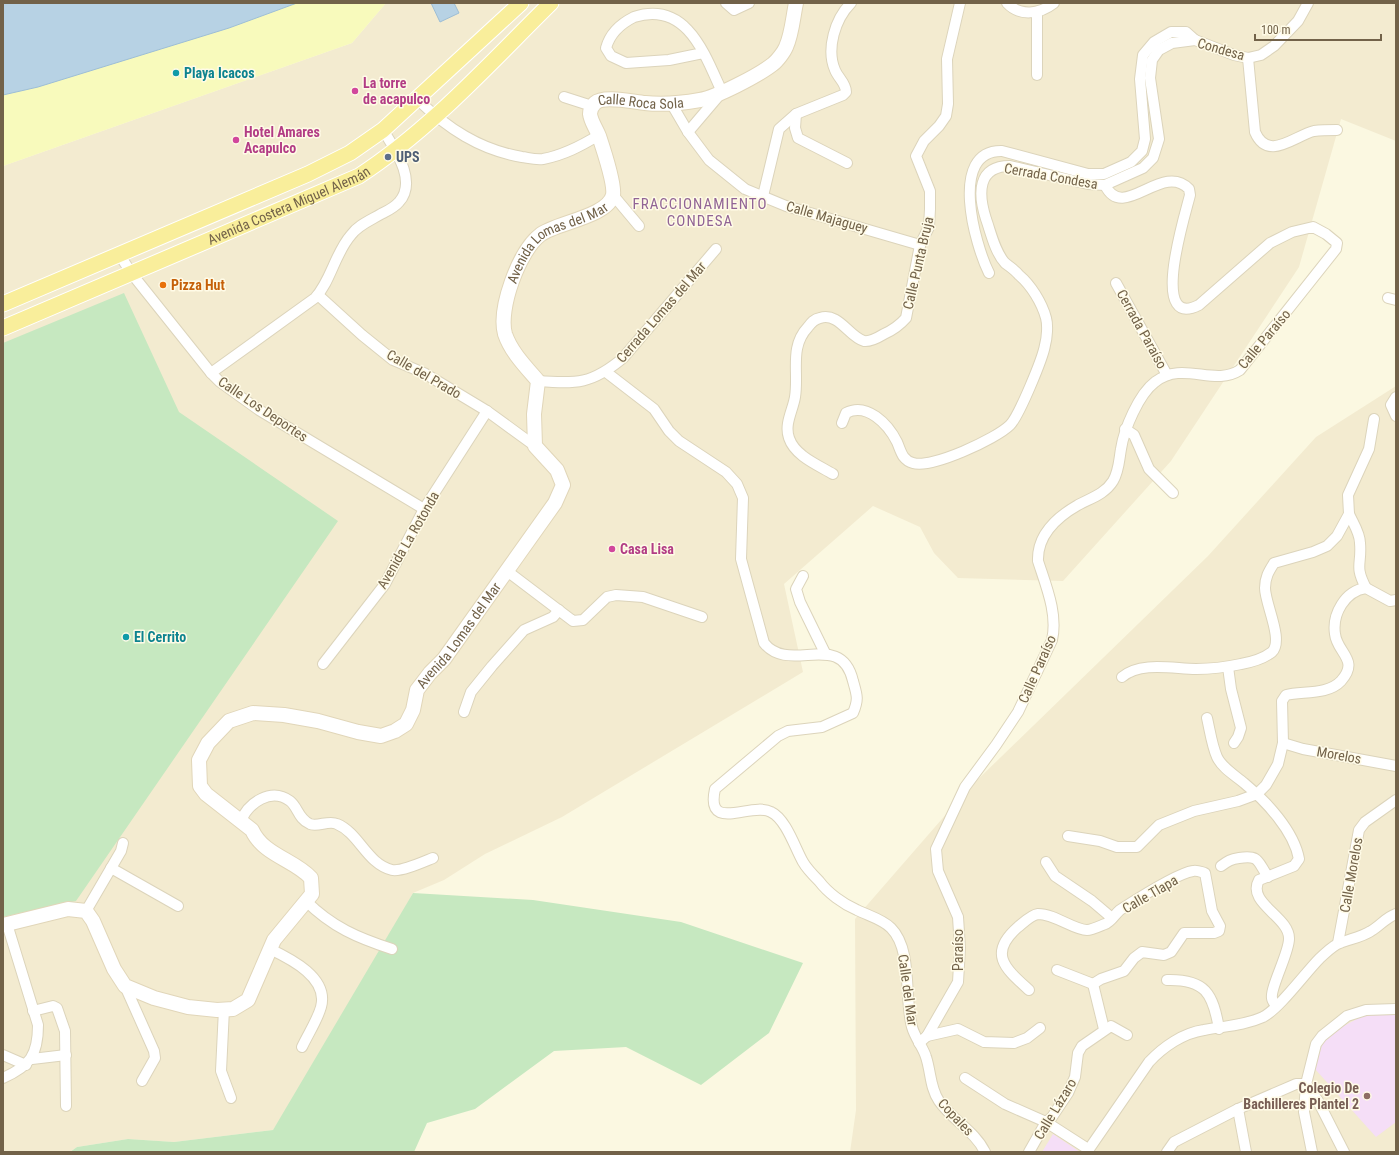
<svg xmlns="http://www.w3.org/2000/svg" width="1399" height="1155" viewBox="0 0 1399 1155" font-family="'Roboto Condensed',sans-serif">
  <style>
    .residential { fill: #f3ebd0 }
    .education { fill: #f5def7 }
    .green { fill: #c6e8c0 }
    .sand { fill: #f8fabc }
    .water { fill: #b7d2e4; stroke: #9dbed5 }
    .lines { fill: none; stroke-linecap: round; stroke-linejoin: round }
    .minor-casing { stroke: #dcd4bb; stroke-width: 12 }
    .secondary-casing { stroke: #e1d6b9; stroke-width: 16 }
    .primary-casing { stroke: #fff; stroke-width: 17 }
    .minor { stroke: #fff; stroke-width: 10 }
    .secondary { stroke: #fff; stroke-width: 14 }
    .primary { stroke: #f9ee9b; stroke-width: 15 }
    .culture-dot { fill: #0f9aa8; stroke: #fffbe7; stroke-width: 1.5 }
    .hotel-dot { fill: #d1479c; stroke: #fffbe7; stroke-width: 1.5 }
    .service-dot { fill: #5c6f8a; stroke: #fffbe7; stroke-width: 1.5 }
    .food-dot { fill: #e8710a; stroke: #fffbe7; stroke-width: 1.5 }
    .education-dot { fill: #8d6e63; stroke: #fffbe7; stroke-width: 1.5 }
    .labels { text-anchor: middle; stroke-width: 3; stroke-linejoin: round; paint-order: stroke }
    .street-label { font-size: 14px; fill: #726249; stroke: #fffbe7 }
    .culture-label { font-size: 14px; font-weight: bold; fill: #0d838f; stroke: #fffbe7; text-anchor: start }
    .hotel-label { font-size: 14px; font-weight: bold; fill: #b23c85; stroke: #fffbe7; text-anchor: start }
    .service-label { font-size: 14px; font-weight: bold; fill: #4e5e75; stroke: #fffbe7; text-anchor: start }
    .food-label { font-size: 14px; font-weight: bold; fill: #c56008; stroke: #fffbe7; text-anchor: start }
    .education-label { font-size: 14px; font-weight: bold; fill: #785e54; stroke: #fffbe7; text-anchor: end }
    .neighbourhood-label { font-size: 15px; letter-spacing: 1px; fill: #916495; stroke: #fffbe7 }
  </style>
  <rect width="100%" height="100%" fill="#fbf8e1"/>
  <g class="residential">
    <path d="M386,3H1396V141L1341,119L1299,267L1171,461L1063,581L958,578L934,553L920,527L873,506L784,584L803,672L562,817L485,854L444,880L413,893L333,1040L273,1130L174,1142L128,1139L77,1147L70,1152H3V166L352,43Z"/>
    <path d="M1396,386V1152H850L856,1110L855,919L968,789L1208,556L1316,437Z"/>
  </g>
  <g class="education">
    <path d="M1396,1012V1122L1376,1137L1315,1069L1323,1041L1340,1028L1368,1013Z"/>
    <path d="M1053,1134L1080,1152H1042Z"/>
  </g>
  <g class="green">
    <path d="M124,293L179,412L338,521L76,901L3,917V343Z"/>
    <path d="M413,893L533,900L681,922L803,963L769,1033L701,1085L626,1047L554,1051L475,1109L427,1123L414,1152H70L77,1147L128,1139L174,1142L273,1130Z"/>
  </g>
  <path class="sand" d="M297,3H386L352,43L3,166V95L38,87L229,28Z"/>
  <g class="water">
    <path d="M3,3H297L229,28L38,87L3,95Z"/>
    <path d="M431,3H454L459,13L440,22Z"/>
  </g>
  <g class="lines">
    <g class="minor-casing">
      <g id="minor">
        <path d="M726,3L734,10L749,3"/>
        <path d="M1007,3C1020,17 1040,14 1054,3"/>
        <path d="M1037,12V75"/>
        <path d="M1248,58L1255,132C1268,162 1294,136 1314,131C1322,130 1329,130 1337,130"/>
        <path d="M564,97L592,106"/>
        <path d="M417,99C447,128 480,150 522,157C529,158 536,160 543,159C564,155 581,146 599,135"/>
        <path d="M671,103L688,132L709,160L745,189L786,206L920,245"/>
        <path d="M796,114L795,128L798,138L847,163"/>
        <path d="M688,132L722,92C705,55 687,0 634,17C620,24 610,33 606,48L611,56L626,63L669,60L703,53"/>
        <path d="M613,195L639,226"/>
        <path d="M763,196L779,129L796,114L843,95L846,92C846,83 838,78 835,70C826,49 835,19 851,3"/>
        <path d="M119,254L132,274L211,373L220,382L259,410L424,509"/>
        <path d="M989,273C975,245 948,150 1002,151L1088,174H1104L1131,162L1142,151L1145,139L1140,79L1143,55L1154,42L1171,32H1186L1195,40"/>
        <path d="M1116,283L1167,375"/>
        <path d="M318,295L362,335L393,360L424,373L487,411L535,446"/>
        <path d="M1388,298L1396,300"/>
        <path d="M606,372L654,409L669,431L679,441L726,472L737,484L743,498L741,559L764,643C789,675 841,629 853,681C857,695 859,699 853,713L822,727L788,731L778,736L715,789C705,834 752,801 771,812C786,819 795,848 803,862C807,869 813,875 819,881C828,893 843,904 857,910C869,916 882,919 891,928C913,950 904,999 912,1027C915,1038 923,1047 926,1057C931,1072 930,1088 939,1101C952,1120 975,1131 985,1152"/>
        <path d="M211,373L315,298C331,281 335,253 351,235C358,225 371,220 381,214C387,211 394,208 399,202C418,181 394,148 383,130"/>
        <path d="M538,381C577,384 592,384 623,358L716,249"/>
        <path d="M1396,397L1391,405L1396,416"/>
        <path d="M842,423L846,413C867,402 888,424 897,442C901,451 902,460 913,463C931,469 996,439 1010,425C1019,416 1043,358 1045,345C1047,338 1048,325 1046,318C1042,303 1031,285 1019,275C1015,270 1010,267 1005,263C995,252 991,233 986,219C978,194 977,166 1010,166L1088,184L1105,185L1143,168L1153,158L1159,139L1150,78L1152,60L1159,50L1172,43L1195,40L1234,55L1248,58L1261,55L1274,46L1298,21L1308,3"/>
        <path d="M1125,429L1134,435L1149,469L1173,493"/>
        <path d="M833,474C818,465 795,456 789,438C784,424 793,410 795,397C799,372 789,347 808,327C811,323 814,319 820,318C839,312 849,337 864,341C870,342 879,337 884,334C893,330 899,326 906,318L920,245L929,227L930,209V191L916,156L924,141L939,126L946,116L948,104L947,59L960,3"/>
        <path d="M1349,514C1353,523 1360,533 1360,543C1362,565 1354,565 1366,588"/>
        <path d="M507,571L573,621L583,620L607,597L616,595L643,597L702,617"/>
        <path d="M803,576L796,589L800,602L825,653"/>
        <path d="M323,664L385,584L424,509L487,411"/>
        <path d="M1228,667L1231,689L1241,728L1238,737L1234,743"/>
        <path d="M1122,677C1141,661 1174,669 1196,669C1211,669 1227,667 1241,664C1252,662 1263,659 1272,652C1284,640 1265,604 1265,588C1265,577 1269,571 1274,563L1313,552L1327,546L1337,536L1349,514L1348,495L1369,449L1374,419"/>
        <path d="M464,712L471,692L492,666L524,630L553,617L559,610"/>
        <path d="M1207,718C1210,731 1212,746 1217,757C1222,768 1236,776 1244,783C1266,801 1294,831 1299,859L1294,866L1259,880C1246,903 1290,917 1289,939C1289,953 1270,988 1272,998C1272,1001 1275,1004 1276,1006"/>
        <path d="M1283,743L1303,749L1396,766"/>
        <path d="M241,821C248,803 271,787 290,801C298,807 298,819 310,824C318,827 329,820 337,824C359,833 367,864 392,870C401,872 423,862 433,858"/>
        <path d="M1068,836L1100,841L1117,847H1137L1159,825L1194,811L1238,801L1257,794L1266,785L1278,764L1283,743L1282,701L1286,695C1303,691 1328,695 1341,681C1360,660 1337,653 1335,634C1332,614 1345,591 1366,588L1390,601L1396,600"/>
        <path d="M1046,862L1055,876L1092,901L1112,918"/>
        <path d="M1221,866C1228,861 1231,859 1239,858C1260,855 1257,861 1268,877"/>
        <path d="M111,868L178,906"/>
        <path d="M306,901C332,927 358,938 392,949"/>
        <path d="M86,911L121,851L123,843"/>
        <path d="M1338,943L1359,830L1365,822L1396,800"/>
        <path d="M270,949C291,959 329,978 321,1007C317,1021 308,1034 302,1047"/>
        <path d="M1057,970L1093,984"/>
        <path d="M1167,980C1205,979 1213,993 1219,1029"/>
        <path d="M1093,984L1104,1029"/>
        <path d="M125,986L154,1051L155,1058L142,1081"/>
        <path d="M1029,990C1006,969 987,954 1018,927C1023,923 1031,915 1038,914C1055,914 1074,930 1087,930C1092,930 1100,926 1105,924C1111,922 1115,914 1120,910C1134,901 1178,873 1193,871C1197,870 1201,872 1205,873L1212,911L1220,926L1219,931L1214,933H1184L1171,952L1164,955L1142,952L1134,958L1124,971L1101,979L1093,984"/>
        <path d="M224,1009L221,1071L231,1098"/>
        <path d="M33,1011L53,1006L57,1008L65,1031L66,1106"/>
        <path d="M927,1036L958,1029L984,1042L1014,1043L1027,1038L1040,1028"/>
        <path d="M919,1043L927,1036L958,982L960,948L958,917L938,871L936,849L965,787L996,745L1018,712L1052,640C1058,614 1046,586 1038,561C1037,535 1057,517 1078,505C1091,498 1105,494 1113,481C1119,471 1119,460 1121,449C1124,429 1139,394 1155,382C1183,360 1214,387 1240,370L1336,249L1337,243L1326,234L1313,227L1292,232L1270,243L1199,305C1148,331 1186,212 1190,195L1189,189C1162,161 1123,223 1105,185"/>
        <path d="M3,1055L26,1065"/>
        <path d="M32,1059L66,1055"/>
        <path d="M3,1078C30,1066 38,1055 38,1025L7,924"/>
        <path d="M965,1078L1005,1104L1046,1122L1088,1149"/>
        <path d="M1306,1084L1318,1101L1344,1152"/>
        <path d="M1238,1109L1246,1152"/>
        <path d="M1029,1152L1046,1122L1052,1117L1068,1093L1075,1077L1078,1053L1082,1046L1111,1026L1127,1035"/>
        <path d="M1087,1152L1149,1062C1163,1047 1183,1033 1204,1030C1224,1026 1243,1026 1263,1017C1280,1008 1305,973 1320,958C1326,953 1333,945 1340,943C1350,939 1362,937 1371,931C1380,926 1385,918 1396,914"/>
        <path d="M1167,1152L1174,1142L1238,1109L1296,1084H1306"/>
        <path d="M1312,1152L1304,1112L1306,1084L1316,1044L1322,1036L1347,1016L1366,1010L1396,1009"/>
      </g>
    </g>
    <g class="secondary-casing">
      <g id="secondary">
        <path id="s1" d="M3,925L68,909L86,911L93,921L114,969L125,986L154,998L188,1007L217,1010L233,1009L248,1000L274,940L312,894L311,878C295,860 263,855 252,830L206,794L200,786L199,760L208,743L229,721L253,713L284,715L318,721L358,732L381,736L395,731L406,724L413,710L417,690L430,673L444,659L555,503L563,485L557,470L535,446L534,414L538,381C526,367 511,352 505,334C498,309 519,251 540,235C554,223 608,217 613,195C615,184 603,148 599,136C596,128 591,122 590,114C590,109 592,106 595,103C604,95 633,102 645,103C662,105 683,103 700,100C717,97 759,75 773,64C777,61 784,52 786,47C792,34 793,17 796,3"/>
      </g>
    </g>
    <g class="primary-casing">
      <g id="primary">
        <path d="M3,304L308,174L350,153L383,130L521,3"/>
        <path id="s2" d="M3,328L359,176C431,129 490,63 551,3"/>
      </g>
    </g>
    <use href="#minor" class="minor"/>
    <use href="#secondary" class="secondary"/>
    <use href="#primary" class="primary"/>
  </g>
  <g class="culture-dot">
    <circle cx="176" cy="73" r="4"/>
    <circle cx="126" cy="637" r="4"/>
  </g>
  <g class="hotel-dot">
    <circle cx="355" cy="91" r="4"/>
    <circle cx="236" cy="140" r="4"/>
    <circle cx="612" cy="549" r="4"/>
  </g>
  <circle class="service-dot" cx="388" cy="157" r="4"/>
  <circle class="food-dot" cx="163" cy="285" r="4"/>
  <circle class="education-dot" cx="1367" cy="1096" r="4"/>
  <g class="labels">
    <g class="street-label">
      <text transform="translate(1221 49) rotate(16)" y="5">Condesa</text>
      <text dy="5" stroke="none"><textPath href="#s1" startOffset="1643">Calle Roca Sola</textPath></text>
      <text transform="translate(1051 176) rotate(10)" y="5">Cerrada Condesa</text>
      <text dy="5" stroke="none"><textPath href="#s2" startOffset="311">Avenida Costera Miguel Alemán</textPath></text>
      <text transform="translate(827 217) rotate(16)" y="5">Calle Majaguey</text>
      <text dy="5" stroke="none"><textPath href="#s1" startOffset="1422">Avenida Lomas del Mar</textPath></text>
      <text transform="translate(918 263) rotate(-77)" y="5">Calle Punta Bruja</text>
      <text transform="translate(661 312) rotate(-49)" y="5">Cerrada Lomas del Mar</text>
      <text transform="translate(1142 329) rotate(61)" y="5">Cerrada Paraíso</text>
      <text transform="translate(1264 339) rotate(-50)" y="5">Calle Paraíso</text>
      <text transform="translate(424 374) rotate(30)" y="5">Calle del Prado</text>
      <text transform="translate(263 409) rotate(34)" y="5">Calle Los Deportes</text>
      <text transform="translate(408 540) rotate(-60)" y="5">Avenida La Rotonda</text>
      <text dy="5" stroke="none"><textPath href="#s1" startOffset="950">Avenida Lomas del Mar</textPath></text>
      <text transform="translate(1037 669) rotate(-66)" y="5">Calle Paraíso</text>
      <text transform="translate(1339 755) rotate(10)" y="5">Morelos</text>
      <text transform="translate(1351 875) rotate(-80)" y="5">Calle Morelos</text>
      <text transform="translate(1150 894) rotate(-30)" y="5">Calle Tlapa</text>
      <text transform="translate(958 950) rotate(-90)" y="5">Paraíso</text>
      <text transform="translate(908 990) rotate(82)" y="5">Calle del Mar</text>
      <text transform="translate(1055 1109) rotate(-59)" y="5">Calle Lázaro</text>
      <text transform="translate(956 1117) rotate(47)" y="5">Copales</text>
    </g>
    <g class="culture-label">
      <text x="184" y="78">Playa Icacos</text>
      <text x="134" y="642">El Cerrito</text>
    </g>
    <g class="hotel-label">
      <text x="363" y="88">La torre<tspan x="363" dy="16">de acapulco</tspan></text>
      <text x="244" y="137">Hotel Amares<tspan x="244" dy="16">Acapulco</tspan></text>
      <text x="620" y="554">Casa Lisa</text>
    </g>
    <g class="service-label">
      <text x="396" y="162">UPS</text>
    </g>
    <g class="food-label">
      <text x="171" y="290">Pizza Hut</text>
    </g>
    <g class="education-label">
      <text x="1359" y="1093">Colegio De<tspan x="1359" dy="16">Bachilleres Plantel 2</tspan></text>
    </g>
    <g class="neighbourhood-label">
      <text x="700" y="209">FRACCIONAMIENTO<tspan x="700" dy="17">CONDESA</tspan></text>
    </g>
  </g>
  <rect width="1399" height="1155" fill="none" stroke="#726249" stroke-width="8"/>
  <path d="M1255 34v6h126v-6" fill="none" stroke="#726249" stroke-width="2"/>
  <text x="1261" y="34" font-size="12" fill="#726249" stroke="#fffbe7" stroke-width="3" paint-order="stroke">100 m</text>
</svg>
